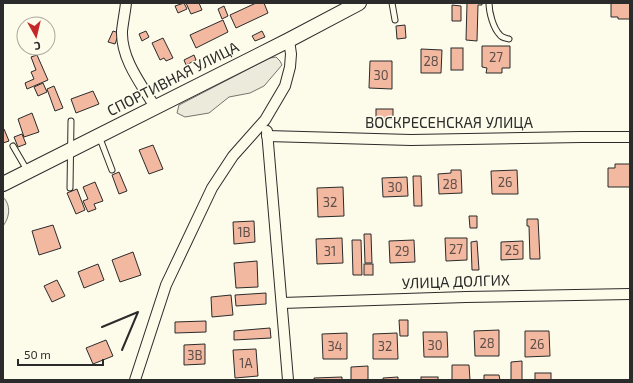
<svg xmlns="http://www.w3.org/2000/svg" width="633" height="383" viewBox="0 0 633 383" font-family="'Exo 2',sans-serif">
<rect width="100%" height="100%" fill="#fdfbea"/>
<g fill="#ecebdb" stroke="#74746e">
<path d="M 276,57 L 280,61 L 282,65 L 264,86 L 250,93 L 229,97 L 209,113 L 185,117 L 177,113 L 179,105 L 270,58 Z"/>
<path d="M 3,197 C 11,205 10,217 3,226 Z"/>
</g>
<g fill="#f2b8a0" stroke="#2b2b2b">
<path d="M 184,3 L 187,9 L 178,13 L 175,6 Z"/>
<path d="M 186,3 L 199,3 L 202,10 L 191,14 Z"/>
<path d="M 256,3 L 264,3 L 268,13 L 236,28 L 230,15 Z"/>
<path d="M 467,3 L 482,3 L 482,5 L 478,5 L 477,41 L 466,40 Z"/>
<path d="M 611,3 L 630,3 L 630,19 L 618,19 L 618,17 L 611,17 Z"/>
<path d="M 452,5 L 461,6 L 461,21 L 452,21 Z"/>
<path d="M 224,6 L 228,16 L 222,19 L 218,9 Z"/>
<path d="M 223,20 L 228,32 L 196,48 L 190,35 Z"/>
<path d="M 405,25 L 406,38 L 397,39 L 396,26 Z"/>
<path d="M 113,31 L 119,33 L 115,44 L 108,42 Z"/>
<path d="M 146,31 L 149,37 L 142,41 L 139,34 Z"/>
<path d="M 262,31 L 265,37 L 255,41 L 252,36 Z"/>
<path d="M 163,38 L 173,58 L 166,61 L 164,58 L 160,60 L 152,43 Z"/>
<path d="M 482,46 L 510,46 L 510,68 L 502,68 L 502,73 L 486,73 L 487,68 L 482,67 Z"/>
<rect x="451" y="48" width="12" height="22"/>
<path d="M 421,49 L 442,50 L 441,73 L 421,73 Z"/>
<path d="M 37,55 L 48,80 L 27,89 L 25,83 L 34,79 L 31,72 L 36,70 L 31,57 Z"/>
<path d="M 194,55 L 196,60 L 186,65 L 184,60 Z"/>
<path d="M 370,61 L 392,61 L 392,89 L 369,88 Z"/>
<path d="M 43,83 L 47,92 L 38,96 L 34,87 Z"/>
<path d="M 54,86 L 63,108 L 55,111 L 47,89 Z"/>
<path d="M 93,91 L 99,104 L 76,113 L 71,99 Z"/>
<rect x="376" y="109" width="17" height="10"/>
<path d="M 32,113 L 39,132 L 24,137 L 18,119 Z"/>
<path d="M 3,129 L 4,129 L 9,141 L 3,143 Z"/>
<path d="M 22,134 L 26,144 L 18,147 L 14,137 Z"/>
<path d="M 153,145 L 163,169 L 149,174 L 139,150 Z"/>
<path d="M 615,164 L 630,164 L 630,187 L 608,187 L 608,168 L 615,168 Z"/>
<path d="M 451,170 L 461,170 L 462,193 L 439,194 L 438,174 L 451,173 Z"/>
<path d="M 517,170 L 518,194 L 492,194 L 491,171 Z"/>
<path d="M 119,172 L 127,191 L 119,194 L 112,175 Z"/>
<path d="M 413,176 L 421,176 L 422,206 L 414,206 Z"/>
<path d="M 407,177 L 408,196 L 383,197 L 382,178 Z"/>
<path d="M 95,182 L 103,201 L 94,204 L 96,209 L 88,212 L 83,201 L 88,199 L 83,187 Z"/>
<path d="M 343,187 L 344,216 L 318,217 L 317,188 Z"/>
<path d="M 77,189 L 85,210 L 76,214 L 67,193 Z"/>
<path d="M 469,216 L 477,216 L 477,228 L 470,228 Z"/>
<path d="M 527,219 L 538,219 L 540,259 L 530,259 L 529,226 L 527,226 Z"/>
<path d="M 254,221 L 255,242 L 234,244 L 233,222 Z"/>
<path d="M 53,225 L 61,248 L 39,255 L 32,231 Z"/>
<path d="M 364,234 L 371,234 L 372,263 L 365,263 Z"/>
<path d="M 342,238 L 343,263 L 317,264 L 316,239 Z"/>
<path d="M 445,238 L 467,238 L 467,260 L 446,261 Z"/>
<path d="M 352,240 L 361,240 L 362,275 L 353,275 Z"/>
<path d="M 414,240 L 415,262 L 390,263 L 389,241 Z"/>
<path d="M 477,241 L 479,270 L 472,270 L 471,242 Z"/>
<path d="M 523,241 L 523,259 L 501,260 L 501,242 Z"/>
<path d="M 133,252 L 141,275 L 120,282 L 112,260 Z"/>
<path d="M 257,261 L 258,287 L 236,288 L 234,263 Z"/>
<path d="M 98,264 L 104,280 L 84,288 L 78,272 Z"/>
<rect x="364" y="264" width="9" height="11"/>
<path d="M 57,280 L 65,296 L 52,302 L 44,286 Z"/>
<path d="M 266,293 L 266,304 L 236,306 L 235,295 Z"/>
<path d="M 231,295 L 233,315 L 212,317 L 211,297 Z"/>
<path d="M 399,320 L 408,320 L 408,336 L 400,336 Z"/>
<path d="M 206,321 L 206,332 L 175,333 L 175,322 Z"/>
<path d="M 270,328 L 271,338 L 234,340 L 234,331 Z"/>
<path d="M 499,330 L 499,356 L 475,356 L 474,331 Z"/>
<path d="M 525,331 L 549,331 L 550,356 L 525,357 Z"/>
<path d="M 423,332 L 447,332 L 448,357 L 424,357 Z"/>
<path d="M 347,333 L 347,359 L 323,359 L 322,334 Z"/>
<path d="M 397,333 L 398,359 L 373,359 L 373,334 Z"/>
<path d="M 106,340 L 113,356 L 93,364 L 86,348 Z"/>
<path d="M 205,344 L 205,364 L 184,365 L 184,345 Z"/>
<path d="M 256,349 L 258,376 L 235,378 L 233,350 Z"/>
<path d="M 522,361 L 522,380 L 511,380 L 511,362 Z"/>
<path d="M 452,365 L 469,365 L 470,380 L 452,380 Z"/>
<path d="M 368,366 L 368,380 L 351,380 L 351,367 Z"/>
<rect x="535" y="373" width="16" height="7"/>
<path d="M 484,375 L 499,375 L 500,380 L 484,380 Z"/>
<path d="M 342,377 L 342,380 L 314,380 L 314,378 Z"/>
<path d="M 398,377 L 398,380 L 383,380 L 383,378 Z"/>
<rect x="421" y="377" width="17" height="3"/>
</g>
<g fill="none" stroke-linecap="round" stroke-linejoin="round">
<g stroke="#2b2b2b" stroke-width="7">
<g id="lane">
<path d="M 392,3 L 395,20"/>
<path d="M 489,3 C 489,12 493,28 500,35 C 502,38 506,38 509,39"/>
<path d="M 99,136 L 112,170"/>
<path d="M 13,146 L 27,170"/>
<path d="M 70,188 L 71,121"/>
</g>
</g>
<g stroke="#2b2b2b" stroke-width="12">
<g id="street">
<path d="M 126,3 C 125,12 123,22 122,31 C 121,59 141,84 155,107"/>
<path d="M 267,131 L 288,380"/>
<path d="M 267,136 L 411,140 L 581,137 L 630,137"/>
<path d="M 282,303 L 466,297 L 630,294"/>
<path d="M 135,380 L 166,285 L 212,188 L 233,156 L 265,120 L 285,86 L 290,67 L 291,54 L 289,40"/>
</g>
</g>
<g stroke="#2b2b2b" stroke-width="16">
<path id="secondary" d="M 3,184 L 289,40 L 359,3"/>
</g>
<use href="#lane" stroke="#fdfbea" stroke-width="5"/>
<use href="#street" stroke="#fdfbea" stroke-width="10"/>
<use href="#secondary" stroke="#fdfbea" stroke-width="14"/>
<path stroke="#2b2b2b" stroke-width="2" d="M 102,327 L 138,312 L 122,350"/>
</g>
<g text-anchor="middle" stroke-width="3" stroke-linejoin="round" paint-order="stroke">
<g font-size="13" fill="#5d4e48">
<text x="496" y="62">27</text>
<text x="431" y="66">28</text>
<text x="381" y="80">30</text>
<text x="505" y="187">26</text>
<text x="450" y="189">28</text>
<text x="395" y="192">30</text>
<text x="330" y="207">32</text>
<text x="244" y="237">1В</text>
<text x="456" y="254">27</text>
<text x="512" y="255">25</text>
<text x="330" y="256">31</text>
<text x="402" y="256">29</text>
<text x="487" y="348">28</text>
<text x="537" y="349">26</text>
<text x="435" y="350">30</text>
<text x="335" y="351">34</text>
<text x="385" y="351">32</text>
<text x="195" y="360">3В</text>
<text x="246" y="368">1А</text>
</g>
<g font-size="15" fill="#2b2b2b" stroke="#fdfbea">
<text transform="translate(173 79) rotate(-27)" y="5">СПОРТИВНАЯ УЛИЦА</text>
<text x="449" y="128">ВОСКРЕСЕНСКАЯ УЛИЦА</text>
<text transform="translate(456 282) rotate(-2)" y="5">УЛИЦА ДОЛГИХ</text>
</g>
</g>
<rect width="633" height="383" fill="none" stroke="#2b2b2b" stroke-width="8"/>
<g transform="translate(36 36) rotate(172)"><circle r="19" fill="#fdfbea" stroke="#a9a89e"/>
<path d="M0-3L7 15L0 10L-7 15Z" fill="#c62828"/>
<text y="-6" font-size="11" font-weight="bold" text-anchor="middle" fill="#2b2b2b">С</text>
</g>
<path d="M18 359v6h85v-6" fill="none" stroke="#2b2b2b" stroke-width="2"/>
<text x="24" y="359" font-size="12" fill="#2b2b2b" stroke="#fdfbea" stroke-width="3" paint-order="stroke">50 m</text>
</svg>
